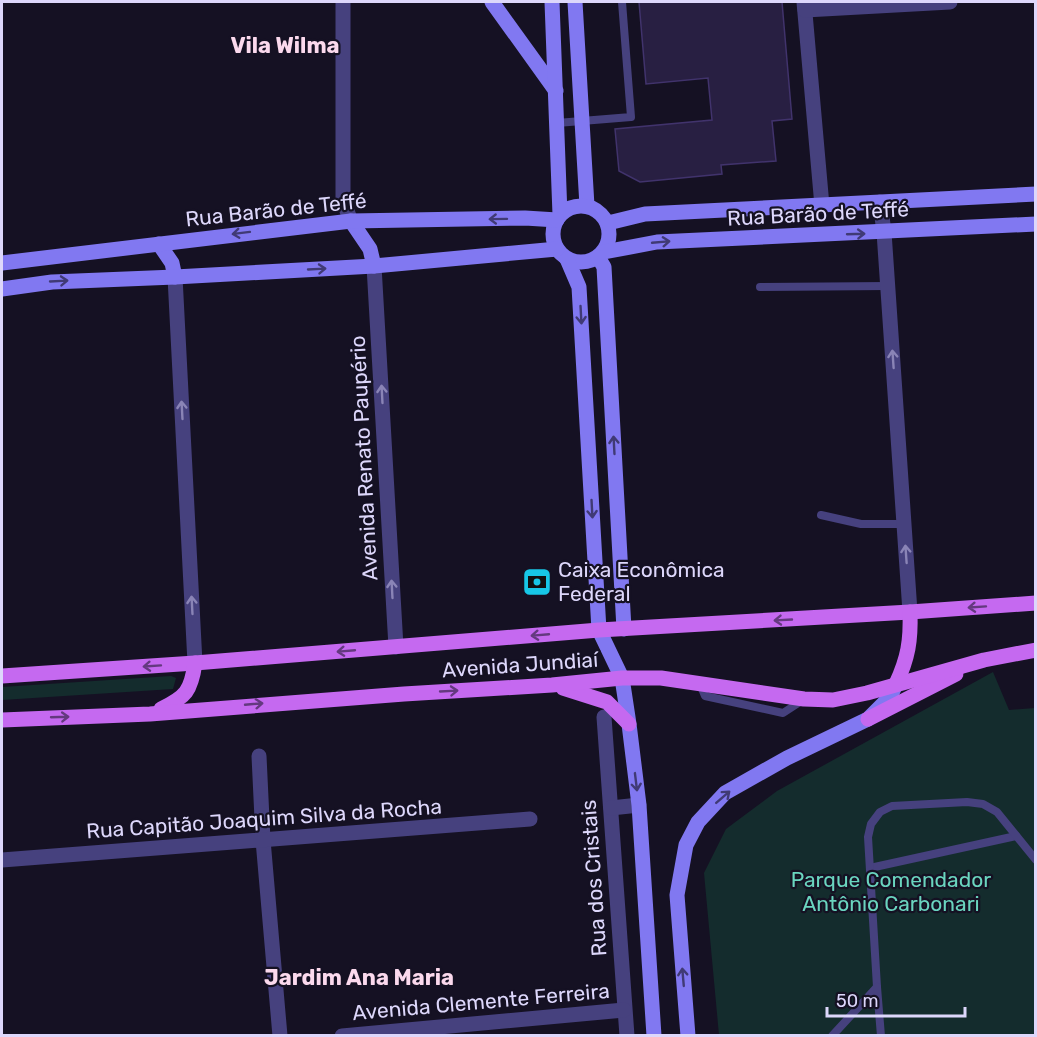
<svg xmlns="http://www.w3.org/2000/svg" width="1037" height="1037" viewBox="0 0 1037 1037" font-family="Rubik,sans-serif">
<rect width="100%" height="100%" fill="#151123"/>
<g fill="#142c2d">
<path d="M 993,672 L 1009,710 L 1035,708 L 1035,1035 L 719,1035 L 704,873 L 726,829 L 777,791 Z"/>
<path d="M 171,676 L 176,678 L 173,689 L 2,700 L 2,687 Z"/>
</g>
<path fill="#281f42" stroke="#41336c" stroke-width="1.5" d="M 639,2 L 782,2 L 792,119 L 772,121 L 776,161 L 721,165 L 722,174 L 640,182 L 619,171 L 615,129 L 712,120 L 708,78 L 646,84 Z"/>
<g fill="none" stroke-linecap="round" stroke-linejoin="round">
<g stroke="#46417e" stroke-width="8">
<path d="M 557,123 L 631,117 L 622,2"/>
<path d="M 760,287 L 888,286"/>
<path d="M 821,515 L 861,524 L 904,524"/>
<path d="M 700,684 L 705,696 L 783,713 L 803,700"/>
<path d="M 870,868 L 1016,836"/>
<path d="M 877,987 L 868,837 L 871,824 L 880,812 L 892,806 L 967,802 L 983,804 L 997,812 L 1036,860"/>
<path d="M 832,1036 L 877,987 L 881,1036"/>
</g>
<g stroke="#46417e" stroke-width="15">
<path d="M 343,2 L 343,201 L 351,221"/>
<path d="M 804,2 L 822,206"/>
<path d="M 805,10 L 950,2"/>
<path d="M 374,266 L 396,647"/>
<path d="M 175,277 L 195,663"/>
<path d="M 604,717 L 627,1036"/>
<path d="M 259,756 L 263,840 L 280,1036"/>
<path d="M 611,808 L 639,805"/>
<path d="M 2,860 L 530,819"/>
<path d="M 342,1036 L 624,1010"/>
</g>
<path stroke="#46417e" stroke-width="15" d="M 880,202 L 884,232 L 910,612"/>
<g stroke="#8178f1" stroke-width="15">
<path d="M 492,2 L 556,91"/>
<path d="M 552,2 L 560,215"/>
<path d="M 575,2 L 587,206"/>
<circle cx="581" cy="234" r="28"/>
<path d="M 351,221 L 370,249 L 374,266"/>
<path d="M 608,223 L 645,214 L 1036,194"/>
<path d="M 159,244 L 172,263 L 175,277"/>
<path d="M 604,252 L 657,242 L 1036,224"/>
<path d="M 598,257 L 604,267 L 624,629"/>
<path d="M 567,259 L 579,287 L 599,630 L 622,678 L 629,724 L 639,805 L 654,1036"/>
<path d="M 2,263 L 351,221 L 525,218 L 557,220"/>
<path d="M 2,289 L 52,282 L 175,277 L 374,266 L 557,249"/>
<path d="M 688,1036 L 677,895 L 686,845 L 698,822 L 725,793 L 787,758 L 868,719 L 890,697 L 896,684"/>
</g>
<g stroke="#c569f0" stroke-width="15">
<path d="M 2,676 L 195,663 L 599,630 L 910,612 L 1036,603"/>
<path d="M 896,684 C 908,658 911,641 910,612"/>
<path d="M 563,688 L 607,702 L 629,724"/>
<path d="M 161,709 C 186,697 191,691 195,663"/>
<path d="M 868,719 L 956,674"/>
<path d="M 2,720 L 150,714 L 404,694 L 552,685 L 622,678 L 661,678 L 804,699 L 833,700 L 867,693 L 984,660 L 1036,650"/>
</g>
</g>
<defs><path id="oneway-shaft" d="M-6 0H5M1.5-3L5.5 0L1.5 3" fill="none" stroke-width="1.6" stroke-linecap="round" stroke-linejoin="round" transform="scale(1.5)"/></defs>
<g stroke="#403a75">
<use href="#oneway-shaft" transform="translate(498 219) rotate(179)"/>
<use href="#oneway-shaft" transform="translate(241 233) rotate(173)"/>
<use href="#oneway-shaft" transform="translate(856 234) rotate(-2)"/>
<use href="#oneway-shaft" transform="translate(661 242) rotate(-5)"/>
<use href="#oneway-shaft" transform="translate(317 269) rotate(-3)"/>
<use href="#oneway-shaft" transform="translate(59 281) rotate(-3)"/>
<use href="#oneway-shaft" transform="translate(581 315) rotate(87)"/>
<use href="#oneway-shaft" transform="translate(614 445) rotate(-93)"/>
<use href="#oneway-shaft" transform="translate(592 509) rotate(87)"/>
<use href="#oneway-shaft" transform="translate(636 782) rotate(83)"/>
<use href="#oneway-shaft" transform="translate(723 797) rotate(-41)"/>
<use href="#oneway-shaft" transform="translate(683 977) rotate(-95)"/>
</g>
<g stroke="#8a84b6">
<use href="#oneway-shaft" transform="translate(893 359) rotate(-94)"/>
<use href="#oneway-shaft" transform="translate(382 394) rotate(-93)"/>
<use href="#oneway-shaft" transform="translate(182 410) rotate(-93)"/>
<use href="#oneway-shaft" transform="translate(906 554) rotate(-94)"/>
<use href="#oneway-shaft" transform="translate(392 589) rotate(-93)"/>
<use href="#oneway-shaft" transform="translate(192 605) rotate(-93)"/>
</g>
<g stroke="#64397f">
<use href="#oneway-shaft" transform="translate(977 607) rotate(176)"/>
<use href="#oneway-shaft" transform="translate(783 620) rotate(177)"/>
<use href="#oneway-shaft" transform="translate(540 635) rotate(175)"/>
<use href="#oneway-shaft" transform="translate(346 651) rotate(175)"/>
<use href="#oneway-shaft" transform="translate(152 666) rotate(176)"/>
<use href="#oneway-shaft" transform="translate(449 691) rotate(-3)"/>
<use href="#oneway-shaft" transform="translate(254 704) rotate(-5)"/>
<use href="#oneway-shaft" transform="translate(60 717) rotate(-2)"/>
</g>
<defs>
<g id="bank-square" transform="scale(1.5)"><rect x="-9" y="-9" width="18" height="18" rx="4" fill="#17c7e7" stroke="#151123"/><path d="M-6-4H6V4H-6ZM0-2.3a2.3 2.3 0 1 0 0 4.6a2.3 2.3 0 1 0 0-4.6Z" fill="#111"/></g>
</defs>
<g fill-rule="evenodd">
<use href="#bank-square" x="537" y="582"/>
</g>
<g text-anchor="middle" stroke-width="4.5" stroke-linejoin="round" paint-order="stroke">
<g font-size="21" fill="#ddd7fb" stroke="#151123">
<text transform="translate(276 210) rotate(-6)" y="7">Rua Barão de Teffé</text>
<text transform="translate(818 214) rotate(-3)" y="7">Rua Barão de Teffé</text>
<text transform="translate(364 458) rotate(-93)" y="7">Avenida Renato Paupério</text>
<text transform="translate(520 665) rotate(-4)" y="7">Avenida Jundiaí</text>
<text transform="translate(264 819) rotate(-4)" y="7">Rua Capitão Joaquim Silva da Rocha</text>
<text transform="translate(594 878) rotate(-94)" y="7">Rua dos Cristais</text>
<text transform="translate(481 1002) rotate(-5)" y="7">Avenida Clemente Ferreira</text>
</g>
<g font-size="21" fill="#ddd7fb" stroke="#151123" text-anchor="start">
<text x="558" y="577">Caixa Econômica<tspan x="558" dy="24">Federal</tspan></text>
</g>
<g font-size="21" fill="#6ad4bf" stroke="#151123">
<text x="891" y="887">Parque Comendador<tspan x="891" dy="24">Antônio Carbonari</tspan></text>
</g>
<g font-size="22" font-weight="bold" fill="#fbd9ed" stroke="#151123">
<text x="285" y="53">Vila Wilma</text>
<text x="359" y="985">Jardim Ana Maria</text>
</g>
</g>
<rect width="1037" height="1037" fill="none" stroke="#ddd7fb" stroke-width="6"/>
<path d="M827 1007v9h138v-9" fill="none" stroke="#ddd7fb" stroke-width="3"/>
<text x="836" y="1007" font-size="18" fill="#ddd7fb" stroke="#151123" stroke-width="4.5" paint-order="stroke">50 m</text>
</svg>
